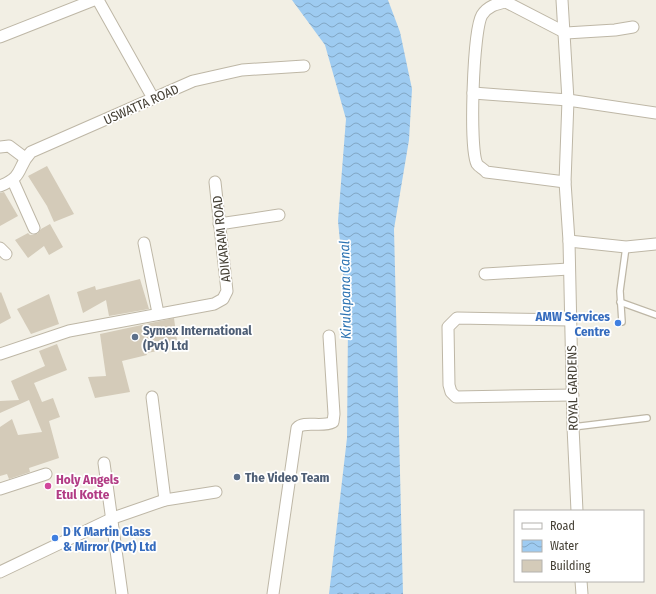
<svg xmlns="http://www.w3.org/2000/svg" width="656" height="594" viewBox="0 0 656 594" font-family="'Fira Sans Condensed',sans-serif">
<defs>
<pattern id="water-waves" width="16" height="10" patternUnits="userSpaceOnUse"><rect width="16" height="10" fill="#9ecbf1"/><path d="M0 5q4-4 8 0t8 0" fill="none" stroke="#82a6c4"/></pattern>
</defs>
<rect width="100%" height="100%" fill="#f2efe4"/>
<path fill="url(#water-waves)" d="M 292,0 L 388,0 L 400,32 L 412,89 L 409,140 L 394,229 L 403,594 L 329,594 L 347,438 L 348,323 L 338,221 L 346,119 L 325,45 Z"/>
<g fill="#d4cbb9">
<path d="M 47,166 L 74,214 L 54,222 L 47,206 L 28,176 Z"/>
<path d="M 4,192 L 18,216 L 0,226 L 0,193 Z"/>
<path d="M 50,224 L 63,247 L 49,255 L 44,246 L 28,258 L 15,240 L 28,233 L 30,235 L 37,234 L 41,229 Z"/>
<path d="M 140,279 L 149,309 L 109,316 L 106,300 L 83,313 L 77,292 L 95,286 L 96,290 Z"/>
<path d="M 1,292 L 11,318 L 0,324 L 0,293 Z"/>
<path d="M 49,294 L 59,324 L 31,334 L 17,309 Z"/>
<path d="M 174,318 L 178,348 L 146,353 L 147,355 L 122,361 L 130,392 L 95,398 L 88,377 L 106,376 L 100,334 Z"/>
<path d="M 57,344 L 67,370 L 34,383 L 42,402 L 53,398 L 60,417 L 49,421 L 59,458 L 29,468 L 30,472 L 9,479 L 7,474 L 0,476 L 0,427 L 12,419 L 18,435 L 42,432 L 29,400 L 0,413 L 0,401 L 19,400 L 11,381 L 45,366 L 39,351 Z"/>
</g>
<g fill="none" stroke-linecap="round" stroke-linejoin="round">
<g stroke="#beb7a6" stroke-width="8">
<g id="lane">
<path d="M 620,302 L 656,315"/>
<path d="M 622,322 L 620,291 L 626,247"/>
<path d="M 573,427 L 647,418"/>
</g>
</g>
<g stroke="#beb7a6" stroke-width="13">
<g id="street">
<path d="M 98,0 L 153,98"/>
<path d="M 562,0 L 568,100 L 565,182 L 569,241 L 573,427 L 577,511"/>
<path d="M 0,37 L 94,0"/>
<path d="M 473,93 L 568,100 L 656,113"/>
<path d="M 0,147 L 9,146 L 25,158"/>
<path d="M 13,181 L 34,228"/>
<path d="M 565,182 L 486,172 C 484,169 479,167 477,164 C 469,148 473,30 482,15 C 488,6 496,4 506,2 L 566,33 L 615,30 L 633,27"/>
<path d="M 0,186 C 25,176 16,168 31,152 L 193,81 L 242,70 L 304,66"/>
<path d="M 219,224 L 279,215"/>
<path d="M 569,241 L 626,247 L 656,244"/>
<path d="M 144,243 L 158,313"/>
<path d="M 0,248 L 6,254"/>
<path d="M 485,274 L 569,269"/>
<path d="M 571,320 L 457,318 L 448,327 L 449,385 L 451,392 L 456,397 L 573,395"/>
<path d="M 0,354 L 69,331 L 214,304 L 223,299 L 227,291 L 215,182"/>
<path d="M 152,397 L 165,500"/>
<path d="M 104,463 L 122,594"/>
<path d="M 0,489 L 46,474"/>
<path d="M 0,572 L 113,518 L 165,500 L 216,492"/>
<path d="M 581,581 L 582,594"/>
<path d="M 273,594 L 297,428 C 304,420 322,428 333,422 L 334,414 L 329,336"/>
</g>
</g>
<use href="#lane" stroke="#fff" stroke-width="5.5"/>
<use href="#street" stroke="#fff" stroke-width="11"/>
</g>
<g fill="#3f7fe0" stroke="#fff" stroke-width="1.5">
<circle cx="618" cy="323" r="4"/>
<circle cx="55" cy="538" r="4"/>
</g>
<g fill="#5c6f8a" stroke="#fff" stroke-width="1.5">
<circle cx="135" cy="337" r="4"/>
<circle cx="237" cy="477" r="4"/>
</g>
<circle fill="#d1479c" stroke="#fff" stroke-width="1.5" cx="48" cy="486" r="4"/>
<g text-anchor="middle" stroke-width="3.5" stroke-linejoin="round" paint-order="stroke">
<g font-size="13" fill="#443f34" stroke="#fff">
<text transform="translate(141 104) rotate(-24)" y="5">USWATTA ROAD</text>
<text transform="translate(221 239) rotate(-96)" y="5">ADIKARAM ROAD</text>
<text transform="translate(572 388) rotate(-91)" y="5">ROYAL GARDENS</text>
</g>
<g font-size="13" font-weight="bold" fill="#366cbe" stroke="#fff" text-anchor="end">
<text x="610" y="321">AMW Services<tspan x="610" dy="15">Centre</tspan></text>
<text x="63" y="536" text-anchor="start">D K Martin Glass<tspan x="63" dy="15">&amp; Mirror (Pvt) Ltd</tspan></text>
</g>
<g font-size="13" font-weight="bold" fill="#4e5e75" stroke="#fff" text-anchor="start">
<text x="143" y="335">Symex International<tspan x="143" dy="15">(Pvt) Ltd</tspan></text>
<text x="245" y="482">The Video Team</text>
</g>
<g font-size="13" font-weight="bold" fill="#b23c85" stroke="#fff" text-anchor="start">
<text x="56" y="484">Holy Angels<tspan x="56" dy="15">Etul Kotte</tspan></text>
</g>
<g font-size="14" font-style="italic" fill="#2c73b2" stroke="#fff">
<text transform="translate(345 290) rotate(-91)" y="5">Kirulapana Canal</text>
</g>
</g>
<rect x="514" y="510" width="130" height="72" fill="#ffffff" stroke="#b4b2ae"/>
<rect x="522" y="523" width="20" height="6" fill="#ffffff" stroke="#b4b2ae"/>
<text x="550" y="530" font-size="12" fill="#443f34">Road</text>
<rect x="522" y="540" width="20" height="12" fill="url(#water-waves)" stroke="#b4b2ae"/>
<text x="550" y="550" font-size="12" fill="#443f34">Water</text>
<rect x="522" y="560" width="20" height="12" fill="#d4cbb9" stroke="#b4b2ae"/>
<text x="550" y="570" font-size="12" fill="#443f34">Building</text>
</svg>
